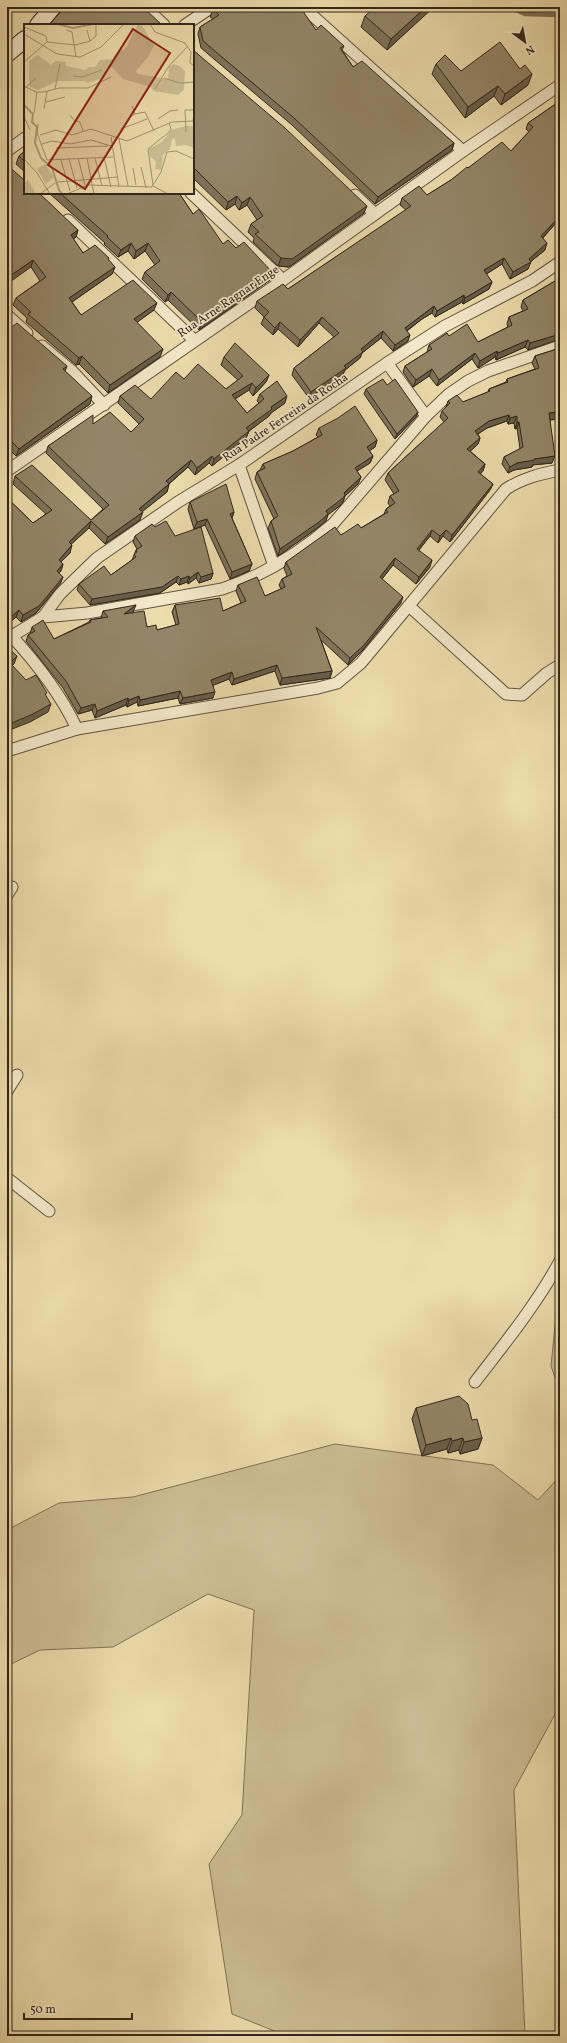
<svg xmlns="http://www.w3.org/2000/svg" width="567" height="2043" viewBox="0 0 567 2043" font-family="Vollkorn,serif">
<rect width="100%" height="100%" fill="#eddcac"/>
<filter id="stains"><feTurbulence type="fractalNoise" baseFrequency=".005" numOctaves="4"/><feColorMatrix values="0 0 0 0 .2 0 0 0 0 .09 0 0 0 0 .02 0 0 0 .5 -.17"/></filter>
<radialGradient id="worn" r=".72"><stop offset=".6" stop-color="#630" stop-opacity="0"/><stop offset="1" stop-color="#630" stop-opacity=".3"/></radialGradient>
<g fill="#cdbd94" stroke="#807258">
<path d="M 560,1311 L 560,1392 L 551,1366 L 556,1316 Z"/>
<path d="M 335,1444 L 493,1465 L 538,1500 L 560,1476 L 560,1705 L 514,1790 L 525,2036 L 287,2036 L 232,2014 L 209,1864 L 242,1815 L 254,1610 L 208,1594 L 113,1647 L 40,1650 L 7,1666 L 7,1530 L 59,1503 L 133,1497 Z"/>
</g>
<g fill="none" stroke-linecap="round" stroke-linejoin="round">
<path stroke="#7c6e55" stroke-width="4.5" d="M 510,7 L 525,14 L 560,15"/>
<g stroke="#615441" stroke-width="13">
<g id="street">
<path d="M 145,7 L 164,25"/>
<path d="M 303,7 L 463,151"/>
<path d="M 185,25 L 212,7"/>
<path d="M 7,151 L 25,138"/>
<path d="M 191,193 L 283,280"/>
<path d="M 355,195 L 375,214"/>
<path d="M 68,220 L 194,340"/>
<path d="M 7,315 L 27,333"/>
<path d="M 42,346 L 72,371 L 104,405"/>
<path d="M 387,363 L 426,416"/>
<path d="M 239,465 L 274,566"/>
<path d="M 7,471 L 283,280 L 463,151 L 560,85"/>
<path d="M 409,606 L 506,694 L 522,695 L 547,673 L 560,665"/>
<path d="M 43,617 L 60,594 L 97,558 L 178,502 L 239,465 L 387,363 L 445,326 L 532,281 L 560,262"/>
<path d="M 7,631 C 35,661 60,692 77,729"/>
<path d="M 12,636 L 43,617 L 87,613 L 222,589 C 262,576 301,552 333,524 L 426,416 L 449,394 L 468,381 L 488,371 L 560,346"/>
<path d="M 7,751 L 77,729 L 318,688 L 337,683 L 361,663 L 506,489 C 523,478 540,474 560,470"/>
<path d="M 7,895 L 12,887"/>
<path d="M 7,1091 L 17,1075"/>
<path d="M 7,1178 L 49,1211"/>
<path d="M 475,1382 C 505,1343 536,1305 560,1261"/>
</g>
</g>
<g stroke="#32261d" stroke-width="18">
<g id="secondary">
<path d="M 38,25 L 53,7"/>
<path d="M 7,54 L 25,39"/>
</g>
</g>
<use href="#street" stroke="#f3e8c9" stroke-width="11"/>
<use href="#secondary" stroke="#f3e8c9" stroke-width="16"/>
</g>
<g fill="#7e7259" stroke="#32261d">
<path d="M 7,7 L 13,7 L 7,16 Z"/>
<path d="M 433,7 L 387,50 L 361,27 L 365,16 Z"/>
<path d="M 213,9 L 316,30 L 344,46 L 342,50 L 353,67 L 454,143 L 452,150 L 375,204 L 292,125 L 201,48 L 198,34 L 200,27 L 213,19 L 210,17 Z"/>
<path d="M 193,50 L 364,213 L 289,267 L 278,266 L 253,242 L 254,238 L 248,232 L 251,224 L 257,220 L 247,205 L 239,210 L 235,204 L 226,210 L 193,178 Z"/>
<path d="M 436,64 L 461,71 L 528,85 L 501,105 L 494,96 L 465,118 L 432,74 Z"/>
<path d="M 560,101 L 555,224 L 543,238 L 545,250 L 530,262 L 528,269 L 510,279 L 502,264 L 486,274 L 492,282 L 489,289 L 463,304 L 462,302 L 435,317 L 432,313 L 422,319 L 407,331 L 408,341 L 393,351 L 381,338 L 362,353 L 360,358 L 345,370 L 343,374 L 309,398 L 292,375 L 294,368 L 334,337 L 319,323 L 298,347 L 278,329 L 273,335 L 261,324 L 264,317 L 255,308 L 257,301 L 288,289 L 406,210 L 400,205 L 402,198 L 427,195 L 451,180 L 468,168 L 511,151 L 529,132 L 526,129 L 528,123 Z"/>
<path d="M 25,151 L 25,172 L 16,164 L 19,156 Z"/>
<path d="M 25,193 L 78,230 L 76,237 L 73,239 L 83,253 L 109,258 L 108,260 L 115,267 L 112,274 L 72,302 L 81,315 L 154,310 L 137,322 L 160,357 L 108,393 L 79,364 L 76,365 L 26,322 L 27,318 L 13,305 L 16,298 L 40,281 L 31,267 Z"/>
<path d="M 49,193 L 179,193 L 193,214 L 223,244 L 236,248 L 273,273 L 270,280 L 199,330 L 168,300 L 165,302 L 142,279 L 145,272 L 155,265 L 145,251 L 134,259 L 128,251 L 118,257 L 104,244 L 105,243 Z"/>
<path d="M 560,278 L 528,350 L 525,347 L 496,360 L 495,357 L 478,368 L 472,359 L 437,386 L 429,376 L 413,387 L 403,372 L 405,366 L 427,352 L 429,345 L 449,336 L 478,342 L 508,327 L 507,324 L 509,317 L 523,311 L 521,307 L 523,300 Z"/>
<path d="M 7,326 L 9,329 L 65,372 L 90,404 L 16,456 L 7,447 Z"/>
<path d="M 560,348 L 560,419 L 550,420 L 552,463 L 532,465 L 532,467 L 514,470 L 508,473 L 502,464 L 504,457 L 520,449 L 517,428 L 515,429 L 514,423 L 508,424 L 507,421 L 487,428 L 478,434 L 480,438 L 478,444 L 470,451 L 485,464 L 483,471 L 480,474 L 493,484 L 490,490 L 450,542 L 443,536 L 438,543 L 430,536 L 419,550 L 430,567 L 416,584 L 393,565 L 382,579 L 401,603 L 362,651 L 348,665 L 321,640 L 332,671 L 330,678 L 280,685 L 275,671 L 232,685 L 229,679 L 213,685 L 213,698 L 180,704 L 178,698 L 138,706 L 137,702 L 127,707 L 126,705 L 95,718 L 92,710 L 78,714 L 63,688 L 26,641 L 28,635 L 30,634 L 32,627 L 54,639 L 89,622 L 90,620 L 101,618 L 103,611 L 133,612 L 147,627 L 157,630 L 176,625 L 172,612 L 175,605 L 223,611 L 241,603 L 236,591 L 238,585 L 265,596 L 281,589 L 279,585 L 282,579 L 287,576 L 284,568 L 286,562 L 341,535 L 361,528 L 384,514 L 386,509 L 390,506 L 388,503 L 390,496 L 394,494 L 385,480 L 388,473 L 444,422 L 440,417 L 442,411 L 446,407 L 448,401 L 463,402 L 488,392 L 489,389 L 506,382 L 507,379 L 535,369 L 532,363 L 535,356 Z"/>
<path d="M 224,357 L 269,375 L 266,382 L 253,396 L 249,390 L 235,399 L 247,413 L 259,403 L 257,401 L 260,394 L 285,403 L 271,413 L 269,416 L 249,431 L 246,438 L 212,466 L 209,463 L 195,475 L 188,467 L 169,484 L 167,492 L 142,511 L 140,520 L 105,544 L 89,528 L 71,544 L 70,553 L 61,562 L 63,564 L 61,571 L 59,573 L 63,577 L 60,584 L 36,613 L 21,622 L 16,617 L 9,623 L 7,621 L 7,498 L 33,523 L 46,514 L 13,484 L 15,476 L 91,520 L 103,509 L 46,453 L 48,446 L 93,424 L 131,432 L 139,424 L 118,403 L 120,396 L 151,399 L 184,379 L 226,389 L 238,380 L 221,365 Z"/>
<path d="M 366,389 L 418,412 L 416,417 L 395,439 L 364,394 Z"/>
<path d="M 319,428 L 377,440 L 375,447 L 369,451 L 373,456 L 370,463 L 357,471 L 361,477 L 358,484 L 345,496 L 343,502 L 341,505 L 328,514 L 326,521 L 316,529 L 278,556 L 268,528 L 271,521 L 274,519 L 255,479 L 257,472 L 260,470 L 263,464 L 293,451 L 318,437 L 316,435 Z"/>
<path d="M 190,502 L 234,512 L 232,518 L 252,564 L 249,571 L 230,579 L 205,525 L 194,529 L 188,509 Z"/>
<path d="M 155,527 L 175,536 L 213,573 L 211,579 L 199,583 L 196,578 L 188,584 L 187,582 L 179,585 L 176,582 L 160,593 L 90,605 L 77,590 L 79,584 L 111,575 L 132,560 L 136,550 L 137,549 L 133,542 L 135,536 Z"/>
<path d="M 560,1108 L 560,1123 L 555,1118 L 558,1110 Z"/>
<path d="M 416,1408 L 472,1420 L 482,1438 L 478,1449 L 460,1454 L 459,1450 L 448,1453 L 447,1449 L 422,1456 L 412,1419 Z"/>
</g>
<g fill="#675d48" stroke="#32261d">
<path d="M 11,7 L 13,7 L 7,16 L 9,10 Z"/>
<path d="M 426,7 L 434,7 L 387,50 L 391,39 Z"/>
<path d="M 532,74 L 528,85 L 501,105 L 505,94 Z"/>
<path d="M 498,86 L 494,96 L 465,118 L 468,107 Z"/>
<path d="M 454,143 L 452,150 L 375,204 L 378,197 Z"/>
<path d="M 237,196 L 235,204 L 226,210 L 228,202 Z"/>
<path d="M 250,197 L 247,205 L 239,210 L 242,203 Z"/>
<path d="M 367,206 L 364,213 L 289,267 L 278,266 L 281,258 Z"/>
<path d="M 560,216 L 560,220 L 555,224 L 539,242 L 541,236 Z"/>
<path d="M 78,230 L 76,237 L 68,242 L 71,235 Z"/>
<path d="M 131,243 L 128,251 L 118,257 L 121,250 Z"/>
<path d="M 148,243 L 145,251 L 134,259 L 136,251 Z"/>
<path d="M 547,243 L 545,250 L 529,263 L 531,262 L 528,269 L 510,279 L 513,272 Z"/>
<path d="M 504,258 L 502,264 L 482,277 L 484,270 Z"/>
<path d="M 33,260 L 31,267 L 7,284 L 7,278 Z"/>
<path d="M 115,267 L 112,274 L 66,306 L 69,298 Z"/>
<path d="M 273,273 L 270,280 L 199,330 L 202,322 Z"/>
<path d="M 492,282 L 489,289 L 463,304 L 465,298 Z"/>
<path d="M 171,292 L 168,300 L 165,302 L 168,295 Z"/>
<path d="M 464,295 L 462,302 L 435,317 L 437,311 Z"/>
<path d="M 157,303 L 154,310 L 132,326 L 134,319 Z"/>
<path d="M 434,306 L 432,313 L 422,319 L 402,334 L 405,328 L 425,313 Z"/>
<path d="M 322,317 L 319,323 L 298,347 L 300,340 Z"/>
<path d="M 280,322 L 278,329 L 273,335 L 275,328 Z"/>
<path d="M 383,331 L 381,338 L 362,353 L 360,358 L 345,370 L 343,374 L 309,398 L 311,392 L 344,366 L 361,349 Z"/>
<path d="M 560,334 L 560,339 L 528,350 L 530,343 Z"/>
<path d="M 410,335 L 408,341 L 393,351 L 395,345 Z"/>
<path d="M 528,340 L 525,347 L 496,360 L 498,353 Z"/>
<path d="M 163,349 L 160,357 L 108,393 L 110,385 Z"/>
<path d="M 497,351 L 495,357 L 478,368 L 480,361 Z"/>
<path d="M 475,353 L 472,359 L 437,386 L 439,380 Z"/>
<path d="M 82,356 L 79,364 L 76,365 L 79,358 Z"/>
<path d="M 67,366 L 64,374 L 63,369 Z"/>
<path d="M 432,369 L 429,376 L 413,387 L 416,380 Z"/>
<path d="M 269,375 L 266,382 L 253,396 L 256,388 Z"/>
<path d="M 252,383 L 249,390 L 230,402 L 232,395 Z"/>
<path d="M 92,396 L 90,404 L 16,456 L 19,449 Z"/>
<path d="M 287,396 L 285,403 L 271,413 L 269,416 L 249,431 L 246,438 L 212,466 L 214,459 L 246,428 L 271,407 Z"/>
<path d="M 418,412 L 416,417 L 395,439 L 397,434 Z"/>
<path d="M 560,412 L 560,419 L 546,420 L 549,413 Z"/>
<path d="M 509,415 L 507,421 L 487,428 L 473,437 L 475,431 L 489,421 Z"/>
<path d="M 517,416 L 514,423 L 508,424 L 510,418 Z"/>
<path d="M 517,422 L 519,422 L 517,428 L 515,429 Z"/>
<path d="M 480,438 L 478,444 L 465,456 L 467,449 Z"/>
<path d="M 377,440 L 375,447 L 364,454 L 367,447 Z"/>
<path d="M 212,456 L 209,463 L 195,475 L 197,468 Z"/>
<path d="M 373,456 L 370,463 L 352,474 L 355,468 Z"/>
<path d="M 555,456 L 552,463 L 532,465 L 532,467 L 514,470 L 508,473 L 510,467 L 517,463 L 534,459 Z"/>
<path d="M 191,460 L 188,467 L 164,488 L 166,481 Z"/>
<path d="M 485,464 L 483,471 L 476,479 L 478,472 Z"/>
<path d="M 361,477 L 358,484 L 345,496 L 343,502 L 341,505 L 324,518 L 326,511 Z"/>
<path d="M 169,484 L 167,492 L 137,516 L 139,509 Z"/>
<path d="M 493,484 L 490,490 L 450,542 L 452,535 Z"/>
<path d="M 143,512 L 140,520 L 105,544 L 108,537 Z"/>
<path d="M 234,512 L 232,518 L 227,520 L 230,514 Z"/>
<path d="M 328,514 L 326,521 L 316,529 L 278,556 L 280,549 Z"/>
<path d="M 207,519 L 205,525 L 194,529 L 197,522 Z"/>
<path d="M 91,521 L 89,528 L 66,549 L 69,542 Z"/>
<path d="M 432,530 L 430,536 L 415,555 L 417,549 Z"/>
<path d="M 446,530 L 443,536 L 438,543 L 440,536 Z"/>
<path d="M 72,545 L 70,553 L 56,567 L 59,560 Z"/>
<path d="M 395,558 L 393,565 L 378,584 L 380,577 Z"/>
<path d="M 432,560 L 430,567 L 416,584 L 419,577 Z"/>
<path d="M 63,564 L 61,571 L 54,578 L 57,571 Z"/>
<path d="M 252,564 L 249,571 L 230,579 L 232,572 Z"/>
<path d="M 198,572 L 196,578 L 188,584 L 190,578 Z"/>
<path d="M 213,573 L 211,579 L 199,583 L 201,577 Z"/>
<path d="M 178,576 L 176,582 L 160,593 L 90,605 L 92,599 Z"/>
<path d="M 189,576 L 187,582 L 179,585 L 181,579 Z"/>
<path d="M 63,577 L 60,584 L 36,613 L 21,622 L 23,615 Z"/>
<path d="M 403,597 L 401,603 L 362,651 L 348,665 L 350,658 Z"/>
<path d="M 136,605 L 133,612 L 122,620 L 124,614 Z"/>
<path d="M 19,610 L 16,617 L 9,623 L 12,616 Z"/>
<path d="M 17,656 L 14,664 L 7,670 L 10,663 Z"/>
<path d="M 277,665 L 275,671 L 232,685 L 234,679 Z"/>
<path d="M 332,671 L 330,678 L 280,685 L 282,678 Z"/>
<path d="M 232,672 L 229,679 L 209,687 L 211,680 Z"/>
<path d="M 180,691 L 178,698 L 138,706 L 140,700 Z"/>
<path d="M 215,692 L 213,698 L 180,704 L 183,698 Z"/>
<path d="M 139,696 L 137,702 L 127,707 L 129,700 Z"/>
<path d="M 128,698 L 126,705 L 95,718 L 97,711 Z"/>
<path d="M 51,704 L 48,712 L 30,722 L 7,731 L 7,725 Z"/>
<path d="M 95,704 L 92,710 L 78,714 L 81,708 Z"/>
<path d="M 451,1438 L 447,1449 L 422,1456 L 426,1445 Z"/>
<path d="M 463,1438 L 459,1450 L 448,1453 L 452,1441 Z"/>
<path d="M 482,1438 L 478,1449 L 460,1454 L 464,1442 Z"/>
</g>
<g fill="#938567" stroke="#32261d">
<path d="M 7,7 L 11,7 L 9,10 L 7,9 Z"/>
<path d="M 65,7 L 143,7 L 162,25 L 49,25 Z"/>
<path d="M 216,7 L 300,7 L 316,30 L 321,25 L 344,46 L 340,48 L 353,67 L 362,61 L 454,143 L 378,197 L 294,118 L 203,41 L 200,27 L 219,15 L 213,9 Z"/>
<path d="M 375,7 L 426,7 L 391,39 L 365,16 Z"/>
<path d="M 500,42 L 520,69 L 525,65 L 532,74 L 505,94 L 498,86 L 468,107 L 436,64 L 445,55 L 461,71 Z"/>
<path d="M 193,50 L 285,128 L 367,206 L 292,259 L 281,258 L 255,234 L 259,232 L 251,224 L 263,216 L 250,197 L 242,203 L 237,196 L 228,202 L 193,167 Z"/>
<path d="M 560,101 L 560,216 L 541,236 L 547,243 L 529,259 L 531,262 L 513,272 L 504,258 L 484,270 L 492,282 L 465,298 L 464,295 L 437,311 L 434,306 L 425,313 L 405,328 L 410,335 L 395,345 L 383,331 L 361,349 L 363,352 L 344,366 L 346,368 L 311,392 L 294,368 L 339,333 L 322,317 L 300,340 L 280,322 L 275,328 L 264,317 L 269,312 L 257,301 L 283,284 L 288,289 L 411,206 L 402,198 L 419,186 L 427,195 L 451,180 L 467,167 L 468,168 L 502,142 L 511,151 L 533,127 L 528,123 Z"/>
<path d="M 25,151 L 25,162 L 19,156 Z"/>
<path d="M 7,165 L 23,179 L 25,179 L 25,193 L 39,193 L 78,230 L 71,235 L 83,253 L 95,245 L 109,258 L 108,259 L 115,267 L 69,298 L 81,315 L 133,280 L 157,303 L 134,319 L 163,349 L 110,385 L 82,356 L 79,358 L 28,314 L 31,312 L 16,298 L 46,277 L 33,260 L 7,278 Z"/>
<path d="M 60,193 L 179,193 L 193,214 L 199,209 L 223,244 L 228,240 L 236,248 L 244,242 L 273,273 L 202,322 L 171,292 L 168,295 L 145,272 L 160,261 L 148,243 L 136,251 L 131,243 L 121,250 L 107,237 L 108,236 Z"/>
<path d="M 560,278 L 560,334 L 530,343 L 528,340 L 498,353 L 497,351 L 480,361 L 475,353 L 439,380 L 432,369 L 416,380 L 405,366 L 432,349 L 429,345 L 447,333 L 449,336 L 467,324 L 478,342 L 512,325 L 509,317 L 528,309 L 523,300 Z"/>
<path d="M 17,323 L 67,366 L 63,369 L 92,396 L 19,449 L 7,437 L 7,326 L 9,329 Z"/>
<path d="M 235,343 L 269,375 L 256,388 L 252,383 L 232,395 L 247,413 L 264,399 L 260,394 L 277,381 L 287,396 L 271,407 L 272,409 L 246,428 L 249,431 L 214,459 L 212,456 L 197,468 L 191,460 L 166,481 L 169,484 L 139,509 L 143,512 L 108,537 L 91,521 L 69,542 L 72,545 L 59,560 L 63,564 L 57,571 L 63,577 L 39,606 L 23,615 L 19,610 L 12,616 L 7,611 L 7,498 L 33,523 L 52,510 L 15,476 L 32,465 L 91,520 L 109,505 L 48,446 L 93,415 L 93,424 L 110,412 L 131,432 L 144,419 L 120,396 L 135,385 L 151,399 L 176,372 L 184,379 L 198,364 L 226,389 L 243,376 L 224,357 Z"/>
<path d="M 560,348 L 560,412 L 549,413 L 555,456 L 534,459 L 534,460 L 517,463 L 510,467 L 504,457 L 523,447 L 519,422 L 517,422 L 517,416 L 510,418 L 509,415 L 489,421 L 475,431 L 480,438 L 467,449 L 485,464 L 478,472 L 493,484 L 452,535 L 446,530 L 440,536 L 432,530 L 417,549 L 432,560 L 419,577 L 395,558 L 380,577 L 403,597 L 364,645 L 350,658 L 316,627 L 332,671 L 282,678 L 277,665 L 234,679 L 232,672 L 211,680 L 215,692 L 183,698 L 180,691 L 140,700 L 139,696 L 129,700 L 128,698 L 97,711 L 95,704 L 81,708 L 66,681 L 28,635 L 35,631 L 32,627 L 43,620 L 54,639 L 91,622 L 90,620 L 108,617 L 103,611 L 136,605 L 124,614 L 144,611 L 147,627 L 156,625 L 157,630 L 179,624 L 175,605 L 220,598 L 223,611 L 246,601 L 238,585 L 257,577 L 265,596 L 285,587 L 282,579 L 292,574 L 286,562 L 335,527 L 341,535 L 358,524 L 361,528 L 388,512 L 386,509 L 395,503 L 390,496 L 399,491 L 388,473 L 448,418 L 442,411 L 450,403 L 448,401 L 457,395 L 463,402 L 490,391 L 489,389 L 508,382 L 507,379 L 539,368 L 535,356 Z"/>
<path d="M 383,379 L 387,385 L 395,379 L 418,412 L 397,434 L 366,389 Z"/>
<path d="M 355,406 L 377,440 L 367,447 L 373,456 L 355,468 L 361,477 L 344,493 L 345,495 L 343,498 L 326,511 L 328,514 L 319,522 L 280,549 L 271,521 L 278,516 L 257,472 L 265,468 L 263,464 L 293,451 L 322,435 L 319,428 L 338,418 Z"/>
<path d="M 226,484 L 234,512 L 230,514 L 252,564 L 232,572 L 207,519 L 197,522 L 190,502 Z"/>
<path d="M 166,521 L 175,536 L 201,527 L 213,573 L 201,577 L 198,572 L 190,578 L 189,576 L 181,579 L 178,576 L 162,587 L 92,599 L 79,584 L 104,566 L 111,575 L 136,557 L 134,554 L 137,552 L 136,550 L 142,546 L 135,536 L 152,524 L 155,527 Z"/>
<path d="M 7,647 L 17,656 L 10,663 L 26,680 L 36,675 L 47,693 L 45,694 L 51,704 L 33,714 L 7,725 Z"/>
<path d="M 459,1396 L 468,1404 L 472,1420 L 477,1419 L 482,1438 L 464,1442 L 463,1438 L 452,1441 L 451,1438 L 426,1445 L 416,1408 Z"/>
</g>
<g text-anchor="middle" stroke-width="3.5" stroke-linejoin="round" paint-order="stroke">
<g font-size="12" fill="#32261d" stroke="#f3e8c9">
<text transform="translate(228 301) rotate(-34)" y="4">Rua Arne Ragnar Enge</text>
<text transform="translate(285 417) rotate(-34)" y="4">Rua Padre Ferreira da Rocha</text>
</g>
</g>
<g transform="translate(24 24)">
<rect width="170" height="170" fill="#eddcac"/>
<path d="M 114,0 L 117,0 L 130,21 L 125,32 L 112,47 L 114,50 L 144,55 L 145,43 L 149,40 L 156,42 L 161,47 L 160,66 L 154,71 L 130,67 L 127,63 L 99,55 L 88,43 L 83,44 L 79,54 L 64,59 L 60,57 L 34,57 L 14,66 L 5,62 L 5,37 L 14,31 L 27,41 L 32,37 L 42,38 L 42,42 L 61,46 L 65,43 L 71,43 L 76,36 L 89,35 L 91,30 L 102,24 ZM 161,102 L 170,102 L 170,124 L 162,121 L 152,122 L 151,114 L 148,115 L 146,125 L 139,131 L 137,146 L 131,145 L 132,139 L 130,135 L 126,133 L 125,125 L 138,118 L 147,106 ZM 21,140 L 30,153 L 22,160 L 13,145 ZM 4,156 L 12,170 L 0,170 L 0,159 Z" fill="#cdbd94"/>
<path fill="none" stroke="#ad9e7b" stroke-width="2" d="M 33,0 L 49,4 L 69,0M 0,81 L 9,90 L 8,98 L 13,103 L 11,119 L 17,134 L 28,144 L 35,166 L 38,170"/>
<path fill="none" stroke="#a29373" stroke-width="1" d="M 126,0 L 131,8 L 161,19 L 167,28 L 166,39 L 170,42M 0,3 L 22,12 L 23,18M 42,6 L 48,8 L 52,33M 0,10 L 33,30 L 56,33 L 77,23 L 100,0M 66,17 L 72,12 L 72,1M 0,38 L 23,18 L 51,21 L 63,18 L 66,17 L 63,6M 49,52 L 58,53 L 78,46M 140,54 L 156,59 L 170,58M 0,62 L 12,68 L 20,68 L 35,64 L 64,64 L 87,53M 0,65 L 12,54M 31,65 L 36,40M 131,65 L 145,42 L 163,23M 22,78 L 41,73M 20,85 L 23,68M 10,89 L 13,68M 111,90 L 121,88 L 130,107M 46,91 L 51,97 L 56,98 L 59,107M 0,93 L 6,106M 105,93 L 111,90 L 108,82M 134,95 L 146,87 L 154,86M 14,100 L 13,109 L 23,136 L 89,133M 97,105 L 123,95M 162,108 L 161,86 L 170,86M 16,111 L 32,106 L 48,111 L 67,105 L 103,117 L 148,98 L 169,97 L 170,90M 87,113 L 95,163M 95,115 L 104,162M 18,120 L 28,117 L 46,120 L 67,116 L 87,122M 32,124 L 84,122M 80,133 L 87,163M 54,134 L 61,161M 63,134 L 70,170M 71,134 L 78,162M 0,135 L 13,149 L 26,170M 45,135 L 53,164M 37,136 L 46,167M 117,143 L 122,164M 109,144 L 112,161M 34,158 L 94,153M 129,161 L 124,125 L 144,109 L 147,105 L 145,99M 129,162 L 144,170M 16,170 L 31,159M 43,170 L 64,161 L 128,163 L 137,148 L 143,128 L 152,127 L 170,135"/>
<path fill="#8f2418" fill-opacity="0.15" stroke="#8f2418" stroke-width="2" d="M 109,5 L 146,29 L 61,165 L 24,141 Z"/>
<rect width="170" height="170" fill="none" stroke="#32261d" stroke-width="2"/>
</g>
<rect width="567" height="2043" fill="none" stroke="#eddcac" stroke-width="24"/>
<rect x="8" y="8" width="551" height="2027" fill="none" stroke="#32261d" stroke-width="2"/>
<rect x="12" y="12" width="543" height="2019" fill="none" stroke="#32261d"/>
<g transform="translate(525 42) rotate(148)" stroke="#f3e8c9" stroke-width="3" paint-order="stroke">
<path d="M0-3L7 15L0 10L-7 15Z" fill="#32261d"/>
<text y="-6" font-size="11" font-weight="bold" text-anchor="middle" fill="#32261d">N</text>
</g>
<path d="M24 2013v6h108v-6" fill="none" stroke="#32261d" stroke-width="2"/>
<text x="30" y="2013" font-size="12" fill="#32261d" stroke="#f3e8c9" stroke-width="3" paint-order="stroke">50 m</text>
<rect width="100%" height="100%" filter="url(#stains)"/>
<rect width="100%" height="100%" fill="url(#worn)"/>
</svg>
